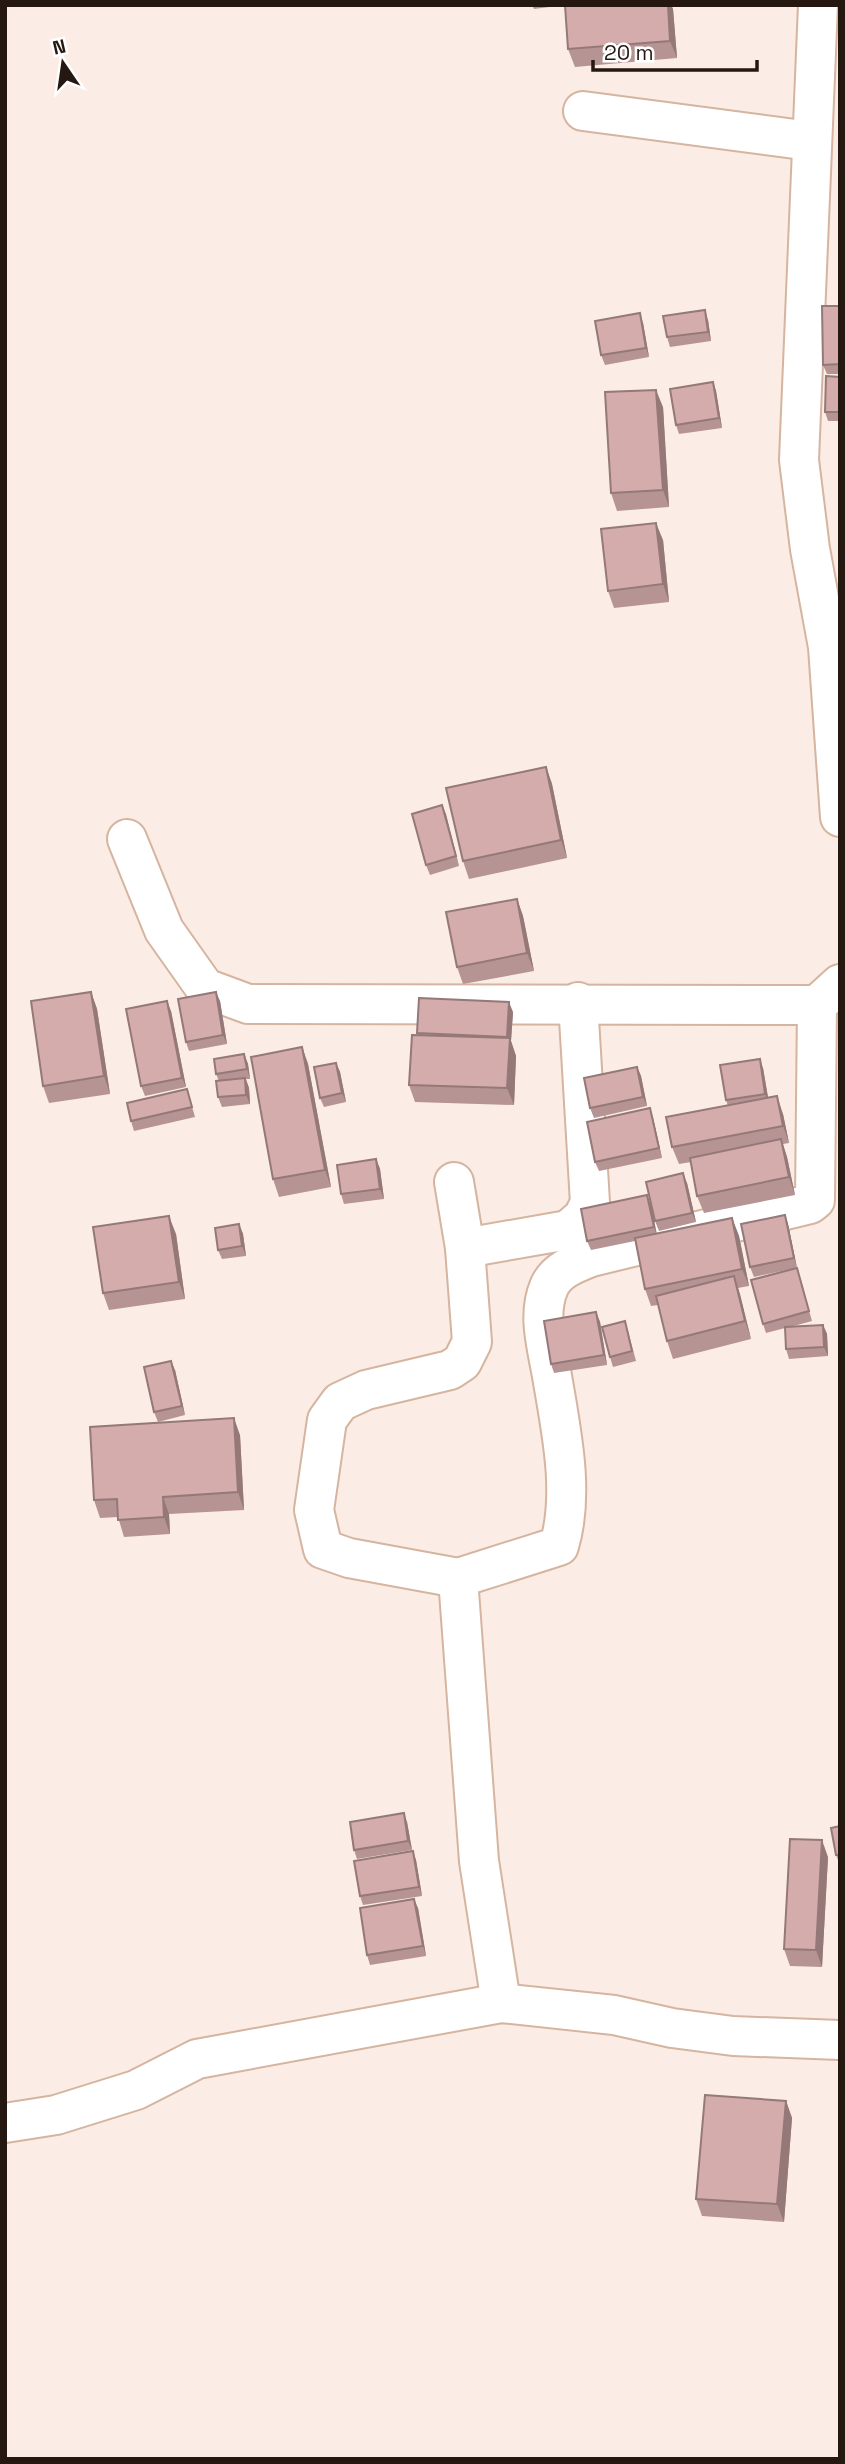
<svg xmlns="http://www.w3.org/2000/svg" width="845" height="2464" viewBox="0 0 845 2464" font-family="'Space Grotesk',sans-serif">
<rect width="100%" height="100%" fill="#fbede5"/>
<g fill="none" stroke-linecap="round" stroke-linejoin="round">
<g stroke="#d5b4a0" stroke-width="42">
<g id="minor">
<path d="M 818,5 L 799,460 L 810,549 L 828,647 L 840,817"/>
<path d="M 583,111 L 810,141"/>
<path d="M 127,839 L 164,930 L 205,988 L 248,1004 L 817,1005"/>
<path d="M 454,1182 L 465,1248 L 472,1342 L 462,1362 L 450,1370 L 366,1390 L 340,1402 L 327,1420 L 314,1510 L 323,1549 L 349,1558 L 458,1578"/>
<path d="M 465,1248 L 568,1230 L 583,1217 L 590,1203 L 578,1002"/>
<path d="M 501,2003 L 479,1861 L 458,1578 L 559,1546 C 575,1493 561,1430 552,1376 C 547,1347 537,1315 549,1287 C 556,1270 576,1263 591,1257 L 810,1204 L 815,1200 L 817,1005 L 840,984"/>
<path d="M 5,2123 L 56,2115 L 136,2090 L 197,2059 L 501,2003 L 614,2015 L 672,2028 L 733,2036 L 840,2040"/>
</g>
</g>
<use href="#minor" stroke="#fff" stroke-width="38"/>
</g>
<g fill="#b79494">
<path d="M 532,5 L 671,5 L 673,9 L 677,58 L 575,67 L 568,49 L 565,5 L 534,9 Z"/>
<path d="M 840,306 L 840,374 L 827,374 L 823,365 Z"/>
<path d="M 708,320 L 711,341 L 670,347 L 667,337 Z"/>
<path d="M 643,323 L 649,357 L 605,365 L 601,355 Z"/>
<path d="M 840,377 L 840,421 L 828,421 L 825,412 Z"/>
<path d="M 713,382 L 716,391 L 722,428 L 679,434 L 676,425 Z"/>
<path d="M 663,407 L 669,507 L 617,511 L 611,493 Z"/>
<path d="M 663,540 L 669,602 L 614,608 L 608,591 Z"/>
<path d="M 546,767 L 552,784 L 567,858 L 469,879 L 463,861 Z"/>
<path d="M 442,805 L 459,866 L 430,875 L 426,865 Z"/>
<path d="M 517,899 L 523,916 L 534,971 L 463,984 L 457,967 Z"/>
<path d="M 91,992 L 97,1009 L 110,1094 L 49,1103 L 43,1086 Z"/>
<path d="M 220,1001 L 227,1044 L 189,1051 L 186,1042 Z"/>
<path d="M 171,1011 L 186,1087 L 145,1096 L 141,1086 Z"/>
<path d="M 513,1012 L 511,1041 L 516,1056 L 514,1105 L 415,1102 L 409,1085 L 418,1035 L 417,1033 Z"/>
<path d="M 302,1047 L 308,1064 L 331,1187 L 279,1197 L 273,1179 Z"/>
<path d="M 244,1054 L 248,1064 L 250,1079 L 246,1079 L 249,1088 L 250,1104 L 222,1107 L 218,1097 L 219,1081 L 216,1074 Z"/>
<path d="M 336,1063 L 340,1072 L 346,1102 L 324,1107 L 320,1098 Z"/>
<path d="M 637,1067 L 641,1076 L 647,1106 L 594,1118 L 590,1108 Z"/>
<path d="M 763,1068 L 768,1098 L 783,1114 L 789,1143 L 783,1144 L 787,1157 L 795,1195 L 704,1213 L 697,1196 L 691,1162 L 679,1164 L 672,1147 L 728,1106 L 726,1100 Z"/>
<path d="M 187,1089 L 195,1117 L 134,1131 L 131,1121 Z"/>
<path d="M 653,1118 L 662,1158 L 599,1171 L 595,1162 Z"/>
<path d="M 376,1159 L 380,1169 L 384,1199 L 344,1204 L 341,1194 Z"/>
<path d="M 687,1183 L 696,1222 L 659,1231 L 655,1221 Z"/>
<path d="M 651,1205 L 657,1234 L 732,1218 L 739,1236 L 749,1286 L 738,1288 L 751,1339 L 673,1359 L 667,1341 L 658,1305 L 651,1306 L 645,1289 L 635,1241 L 591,1250 L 587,1241 Z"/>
<path d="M 785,1215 L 788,1224 L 797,1268 L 812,1321 L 790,1327 L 823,1325 L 827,1334 L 828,1356 L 789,1359 L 786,1349 L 785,1328 L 766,1333 L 763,1324 L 796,1268 L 754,1277 L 750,1267 Z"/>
<path d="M 239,1224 L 243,1234 L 246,1256 L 222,1259 L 218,1250 Z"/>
<path d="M 176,1234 L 185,1299 L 109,1310 L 103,1293 Z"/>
<path d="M 596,1312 L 600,1322 L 607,1365 L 554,1373 L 551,1364 Z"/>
<path d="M 628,1331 L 636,1361 L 613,1367 L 610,1357 Z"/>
<path d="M 175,1370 L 185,1415 L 158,1422 L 154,1412 Z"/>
<path d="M 240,1435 L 244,1510 L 169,1514 L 170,1534 L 124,1537 L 118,1517 L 100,1518 L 94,1500 Z"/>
<path d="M 407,1822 L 412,1850 L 357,1859 L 354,1850 Z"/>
<path d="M 840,1826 L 840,1865 L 836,1855 Z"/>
<path d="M 828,1857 L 822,1967 L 790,1966 L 784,1949 Z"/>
<path d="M 416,1860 L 422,1896 L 363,1905 L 360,1896 Z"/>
<path d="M 418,1908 L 426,1956 L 370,1965 L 367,1955 Z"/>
<path d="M 786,2101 L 792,2118 L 784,2222 L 702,2216 L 696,2199 Z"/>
</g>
<g fill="#957878">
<path d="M 668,5 L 671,5 L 673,9 L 677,58 L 670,41 Z"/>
<path d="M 705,310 L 708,320 L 711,341 L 708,332 Z"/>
<path d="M 640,313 L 643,323 L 649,357 L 646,348 Z"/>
<path d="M 713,382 L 716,391 L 722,428 L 719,418 Z"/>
<path d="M 656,390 L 663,407 L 669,507 L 663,490 Z"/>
<path d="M 656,523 L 663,540 L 669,602 L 663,584 Z"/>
<path d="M 546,767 L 552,784 L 567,858 L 561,840 Z"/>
<path d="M 442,805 L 446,814 L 459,866 L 456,856 Z"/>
<path d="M 517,899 L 523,916 L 534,971 L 527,953 Z"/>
<path d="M 91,992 L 97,1009 L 110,1094 L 104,1076 Z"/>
<path d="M 216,992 L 220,1001 L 227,1044 L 223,1035 Z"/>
<path d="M 167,1001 L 171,1011 L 186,1087 L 182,1078 Z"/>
<path d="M 509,1002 L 513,1012 L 511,1041 L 516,1056 L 514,1105 L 507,1088 L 507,1037 Z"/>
<path d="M 302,1047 L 308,1064 L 331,1187 L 325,1170 Z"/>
<path d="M 244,1054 L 248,1064 L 250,1079 L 247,1069 Z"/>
<path d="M 760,1059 L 763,1068 L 769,1103 L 765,1094 Z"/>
<path d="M 336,1063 L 340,1072 L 346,1102 L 342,1093 Z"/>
<path d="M 637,1067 L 641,1076 L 647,1106 L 643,1097 Z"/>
<path d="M 245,1078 L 249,1088 L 250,1104 L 246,1095 Z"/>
<path d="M 777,1096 L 783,1114 L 789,1143 L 783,1126 Z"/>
<path d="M 650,1108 L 653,1118 L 662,1158 L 659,1148 Z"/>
<path d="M 781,1139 L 787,1157 L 795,1195 L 789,1177 Z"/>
<path d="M 376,1159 L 380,1169 L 384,1199 L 380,1189 Z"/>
<path d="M 683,1173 L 687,1183 L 696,1222 L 692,1213 Z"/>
<path d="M 647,1195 L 651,1205 L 657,1237 L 654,1227 Z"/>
<path d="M 785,1215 L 788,1224 L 797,1268 L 794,1258 Z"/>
<path d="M 169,1216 L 176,1234 L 185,1299 L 179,1282 Z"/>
<path d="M 732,1218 L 739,1236 L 749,1286 L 742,1269 Z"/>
<path d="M 239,1224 L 243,1234 L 246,1256 L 242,1246 Z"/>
<path d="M 734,1276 L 740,1294 L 751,1339 L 745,1321 Z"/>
<path d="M 596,1312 L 600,1322 L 607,1365 L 604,1355 Z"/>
<path d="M 823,1325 L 827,1334 L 828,1356 L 824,1347 Z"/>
<path d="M 171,1361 L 175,1370 L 185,1415 L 182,1406 Z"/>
<path d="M 234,1418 L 240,1435 L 244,1510 L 238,1492 Z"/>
<path d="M 163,1497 L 169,1514 L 170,1534 L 164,1517 Z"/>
<path d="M 404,1813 L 407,1822 L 412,1850 L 408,1841 Z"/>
<path d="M 822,1840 L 828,1857 L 822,1967 L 816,1950 Z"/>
<path d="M 413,1851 L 416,1860 L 422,1896 L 419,1887 Z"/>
<path d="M 414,1899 L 418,1908 L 426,1956 L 423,1946 Z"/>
<path d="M 786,2101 L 792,2118 L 784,2222 L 777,2204 Z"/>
</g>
<g fill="#d5acac" stroke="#957878" stroke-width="2">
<path d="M 565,5 L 668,5 L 670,41 L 568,49 Z"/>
<path d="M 822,306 L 840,306 L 840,364 L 823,365 Z"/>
<path d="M 705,310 L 708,332 L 667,337 L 663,316 Z"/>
<path d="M 640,313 L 646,348 L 601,355 L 595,321 Z"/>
<path d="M 826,376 L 840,377 L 840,412 L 825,412 Z"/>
<path d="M 713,382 L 719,418 L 676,425 L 670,389 Z"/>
<path d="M 656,390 L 663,490 L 611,493 L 605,392 Z"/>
<path d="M 656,523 L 663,584 L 608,591 L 601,529 Z"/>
<path d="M 546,767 L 561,840 L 463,861 L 446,788 Z"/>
<path d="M 442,805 L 456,856 L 426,865 L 412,814 Z"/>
<path d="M 517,899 L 527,953 L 457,967 L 446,912 Z"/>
<path d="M 91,992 L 104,1076 L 43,1086 L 31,1001 Z"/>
<path d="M 216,992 L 223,1035 L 186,1042 L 178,999 Z"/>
<path d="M 419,998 L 509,1002 L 507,1037 L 417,1033 Z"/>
<path d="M 167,1001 L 182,1078 L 141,1086 L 126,1009 Z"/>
<path d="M 412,1035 L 510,1038 L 507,1088 L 409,1085 Z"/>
<path d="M 302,1047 L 325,1170 L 273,1179 L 251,1057 Z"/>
<path d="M 244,1054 L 247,1069 L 216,1074 L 214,1059 Z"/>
<path d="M 760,1059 L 765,1094 L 726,1100 L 720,1065 Z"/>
<path d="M 336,1063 L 342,1093 L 320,1098 L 314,1067 Z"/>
<path d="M 637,1067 L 643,1097 L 590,1108 L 584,1078 Z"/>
<path d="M 245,1078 L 246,1095 L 218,1097 L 216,1081 Z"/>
<path d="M 187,1089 L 192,1107 L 131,1121 L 127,1103 Z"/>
<path d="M 777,1096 L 783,1126 L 672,1147 L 666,1117 Z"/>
<path d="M 650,1108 L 659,1148 L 595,1162 L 587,1122 Z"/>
<path d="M 781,1139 L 789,1177 L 697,1196 L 690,1158 Z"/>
<path d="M 376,1159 L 380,1189 L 341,1194 L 337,1165 Z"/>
<path d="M 683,1173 L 692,1213 L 655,1221 L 646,1182 Z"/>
<path d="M 647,1195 L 654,1227 L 587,1241 L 581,1209 Z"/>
<path d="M 785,1215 L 794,1258 L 750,1267 L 741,1224 Z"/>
<path d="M 169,1216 L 179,1282 L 103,1293 L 93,1227 Z"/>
<path d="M 732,1218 L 742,1269 L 645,1289 L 635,1238 Z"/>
<path d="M 239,1224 L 242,1246 L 218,1250 L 215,1228 Z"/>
<path d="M 797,1268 L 809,1311 L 763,1324 L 751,1280 Z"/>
<path d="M 734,1276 L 745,1321 L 667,1341 L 656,1296 Z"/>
<path d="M 596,1312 L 604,1355 L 551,1364 L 544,1321 Z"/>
<path d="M 625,1321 L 632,1351 L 610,1357 L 602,1327 Z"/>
<path d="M 823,1325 L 824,1347 L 786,1349 L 785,1327 Z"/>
<path d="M 171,1361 L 182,1406 L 154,1412 L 144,1367 Z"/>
<path d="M 234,1418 L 238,1492 L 163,1497 L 164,1517 L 118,1520 L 117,1499 L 94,1500 L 90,1427 Z"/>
<path d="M 404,1813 L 408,1841 L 354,1850 L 350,1822 Z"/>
<path d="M 840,1826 L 840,1855 L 836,1855 L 831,1828 Z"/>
<path d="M 790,1839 L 822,1840 L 816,1950 L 784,1949 Z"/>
<path d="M 413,1851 L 419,1887 L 360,1896 L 354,1861 Z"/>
<path d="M 414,1899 L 423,1946 L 367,1955 L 360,1908 Z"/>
<path d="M 705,2095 L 786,2101 L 777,2204 L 696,2199 Z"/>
</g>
<rect width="845" height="2464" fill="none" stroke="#241810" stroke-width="14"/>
<g transform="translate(63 63) rotate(347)" stroke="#ffffff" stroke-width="5" paint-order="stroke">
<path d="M0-5L12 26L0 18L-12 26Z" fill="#241810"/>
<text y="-10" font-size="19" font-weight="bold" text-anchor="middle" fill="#241810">N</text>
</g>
<path d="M593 60v10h164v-10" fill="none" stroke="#241810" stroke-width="3.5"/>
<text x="604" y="60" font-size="21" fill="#241810" stroke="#ffffff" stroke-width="5" paint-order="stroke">20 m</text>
</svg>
